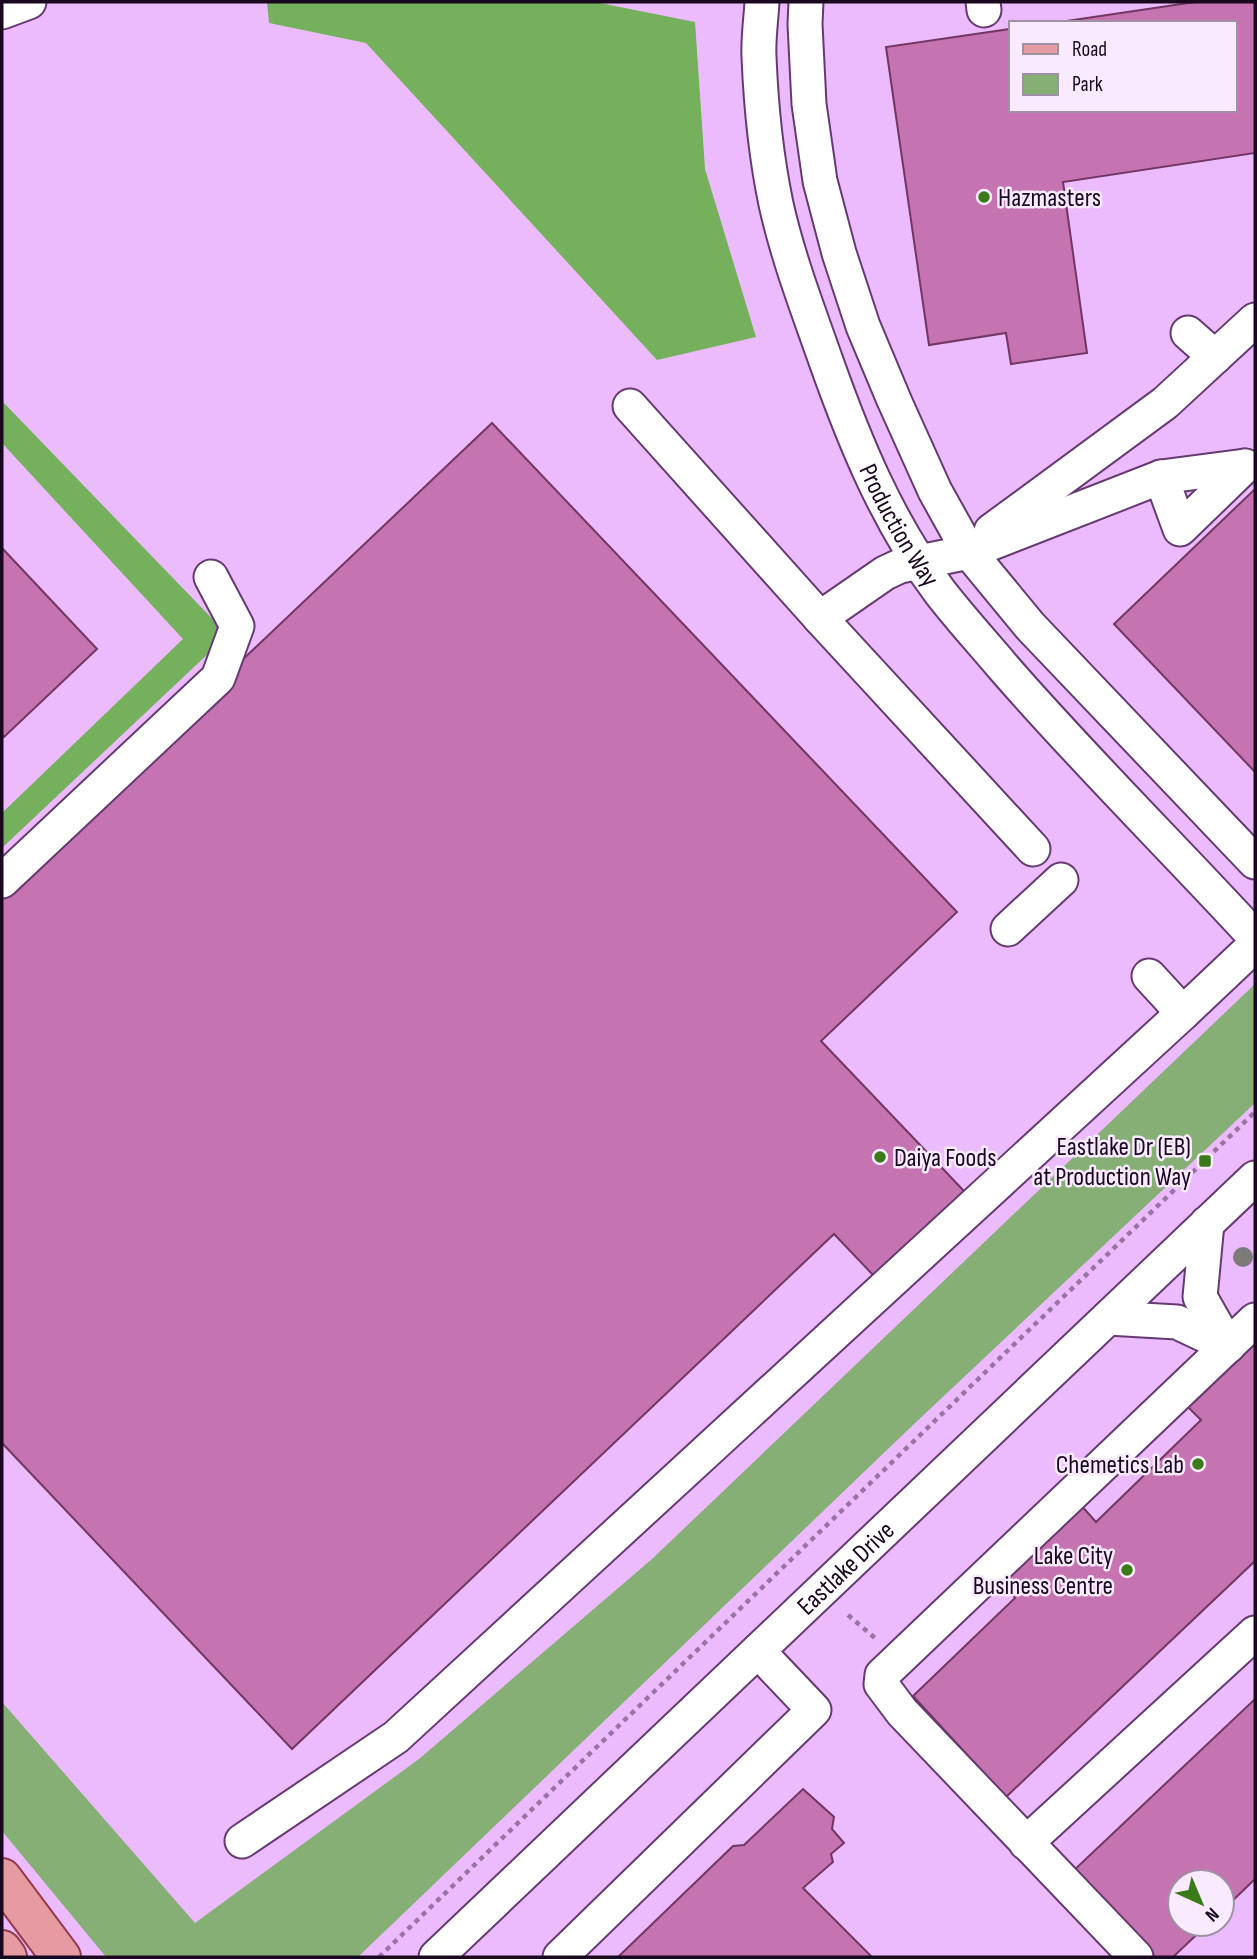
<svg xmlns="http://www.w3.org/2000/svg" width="1257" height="1959" viewBox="0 0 1257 1959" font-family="'Sofia Sans Condensed',sans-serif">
<rect width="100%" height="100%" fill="#ecbbfd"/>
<path fill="#86af76" d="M 1255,984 L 1255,1103 L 913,1425 L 358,1957 L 106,1957 L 2,1831 L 2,1702 L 195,1923 L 419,1759 L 652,1559 Z"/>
<g fill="#75b05d">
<path d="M 267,2 L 595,2 L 695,22 L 705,169 L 756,337 L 657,360 L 366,43 L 269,23 Z"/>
<path d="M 2,401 L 228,635 L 3,847 L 2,846 L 2,813 L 183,639 L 2,443 Z"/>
</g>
<g fill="#c673b1" stroke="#723663" stroke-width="2">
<path d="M 1195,2 L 1255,2 L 1255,153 L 1063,182 L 1087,353 L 1011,364 L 1006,333 L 929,345 L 886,47 L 1010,29 L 1010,110 L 1234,110 L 1234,23 L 1053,23 Z"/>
<path d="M 492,423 L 957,912 L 821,1041 L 964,1191 L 874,1276 L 834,1234 L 292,1749 L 2,1443 L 2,888 Z"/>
<path d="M 1255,489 L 1255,772 L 1114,624 Z"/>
<path d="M 2,548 L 97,649 L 4,737 L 2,734 Z"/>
<path d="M 1255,1332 L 1255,1561 L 1006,1797 L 913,1696 L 1015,1598 L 1000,1579 L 1079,1503 L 1096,1522 L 1201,1420 L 1182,1401 Z"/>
<path d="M 1255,1699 L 1255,1879 L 1222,1911 L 1222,1882 L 1180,1882 L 1180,1924 L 1208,1924 L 1173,1957 L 1149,1957 L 1070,1874 Z"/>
<path d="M 803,1789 L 834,1817 L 832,1829 L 844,1843 L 831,1854 L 833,1862 L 803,1888 L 872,1957 L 618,1957 L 733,1846 L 744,1845 Z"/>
</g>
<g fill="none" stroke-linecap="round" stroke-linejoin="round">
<g stroke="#653a73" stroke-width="37">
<g id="minor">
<path id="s1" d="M 762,2 C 761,20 758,39 759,57 C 761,106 766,156 776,204 C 788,258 808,310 826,361 C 855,443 888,523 940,592 C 960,618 983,643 1004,668 C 1084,760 1172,847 1255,937"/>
<path d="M 806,2 L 805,24 L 809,104 L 820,181 L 839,253 L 863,326 L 894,400 L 935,491 L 969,552 L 1030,626 L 1255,862"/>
<path d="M 983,2 L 984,10"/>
<path d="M 2,12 L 29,2"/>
<path d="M 1188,333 L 1215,357"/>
<path d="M 630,406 L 820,618"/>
<path d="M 1161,477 L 1180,529 L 1245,466"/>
<path d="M 991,531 L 1165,403 L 1255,320"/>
<path d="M 1033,849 L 820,618 L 885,573 L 900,566 L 969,552 L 1161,477 L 1245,466"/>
<path d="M 2,881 L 218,678 L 237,626 L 211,577"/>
<path d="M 1008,929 L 1061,880"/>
<path d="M 1149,976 L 1183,1013 L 1255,945"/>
<path d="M 1207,1223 L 1200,1297 L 1228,1346"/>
<path d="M 1108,1318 L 1177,1322 L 1228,1346"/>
<path d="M 242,1841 L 396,1737 L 1183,1013"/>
<path d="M 1026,1843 L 1255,1633"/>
<path id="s2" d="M 436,1957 L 1255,1178"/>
<path d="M 560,1957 L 814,1710 L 758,1651"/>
<path d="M 1136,1957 L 902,1712 L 881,1684 L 882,1675 L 1255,1320"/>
</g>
</g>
<g stroke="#943b4b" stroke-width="42">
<g id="major">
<path d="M 2,1878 L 61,1957"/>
<path d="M 2,1950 L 7,1957"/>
</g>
</g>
<g stroke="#9873a4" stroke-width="4.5" stroke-dasharray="5 5" stroke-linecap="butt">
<path d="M 848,1615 L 875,1638"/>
<path d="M 379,1957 L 1255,1112"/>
</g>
<use href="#minor" stroke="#fff" stroke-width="33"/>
<use href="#major" stroke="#e69aa1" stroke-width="38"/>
</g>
<circle fill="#7c7b79" cx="1243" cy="1257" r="10"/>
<g fill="#3a7a18" stroke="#f9eaff" stroke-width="2.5">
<circle cx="984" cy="197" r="7"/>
<circle cx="880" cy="1157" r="7"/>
<rect x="1198" y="1154" width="14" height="14" rx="3.5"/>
<circle cx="1198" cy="1464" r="7"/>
<circle cx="1127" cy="1570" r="7"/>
</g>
<g text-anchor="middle" stroke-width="5" stroke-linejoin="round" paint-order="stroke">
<g font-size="26" fill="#1a0820" stroke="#f9eaff" text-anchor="end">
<text x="998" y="206" text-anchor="start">Hazmasters</text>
<text x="1191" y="1155">Eastlake Dr (EB)<tspan x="1191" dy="30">at Production Way</tspan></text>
<text x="894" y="1166" text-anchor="start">Daiya Foods</text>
<text x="1184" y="1473">Chemetics Lab</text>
<text x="1113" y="1564">Lake City<tspan x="1113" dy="30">Business Centre</tspan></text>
</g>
<g font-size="26" fill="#1a0820" stroke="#f9eaff">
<text dy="9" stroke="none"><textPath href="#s1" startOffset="548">Production Way</textPath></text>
<text dy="9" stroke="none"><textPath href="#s2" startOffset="565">Eastlake Drive</textPath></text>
</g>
</g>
<rect width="1257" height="1959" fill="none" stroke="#1a0820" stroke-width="7"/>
<rect x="1009" y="21" width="228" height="91" fill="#f9eaff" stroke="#a090a6" stroke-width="2"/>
<rect x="1023" y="44" width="35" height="10" fill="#e69aa1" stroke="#a090a6" stroke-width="2"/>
<text x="1072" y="56" font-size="21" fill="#1a0820">Road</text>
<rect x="1023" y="74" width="35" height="21" fill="#86af76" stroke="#a090a6" stroke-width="2"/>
<text x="1072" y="91" font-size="21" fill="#1a0820">Park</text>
<g transform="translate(1201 1903) rotate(136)"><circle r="33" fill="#f9eaff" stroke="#a090a6" stroke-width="2"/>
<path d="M0-5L12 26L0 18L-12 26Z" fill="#3a7a18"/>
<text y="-10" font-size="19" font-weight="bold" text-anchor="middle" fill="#1a0820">N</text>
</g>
</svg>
